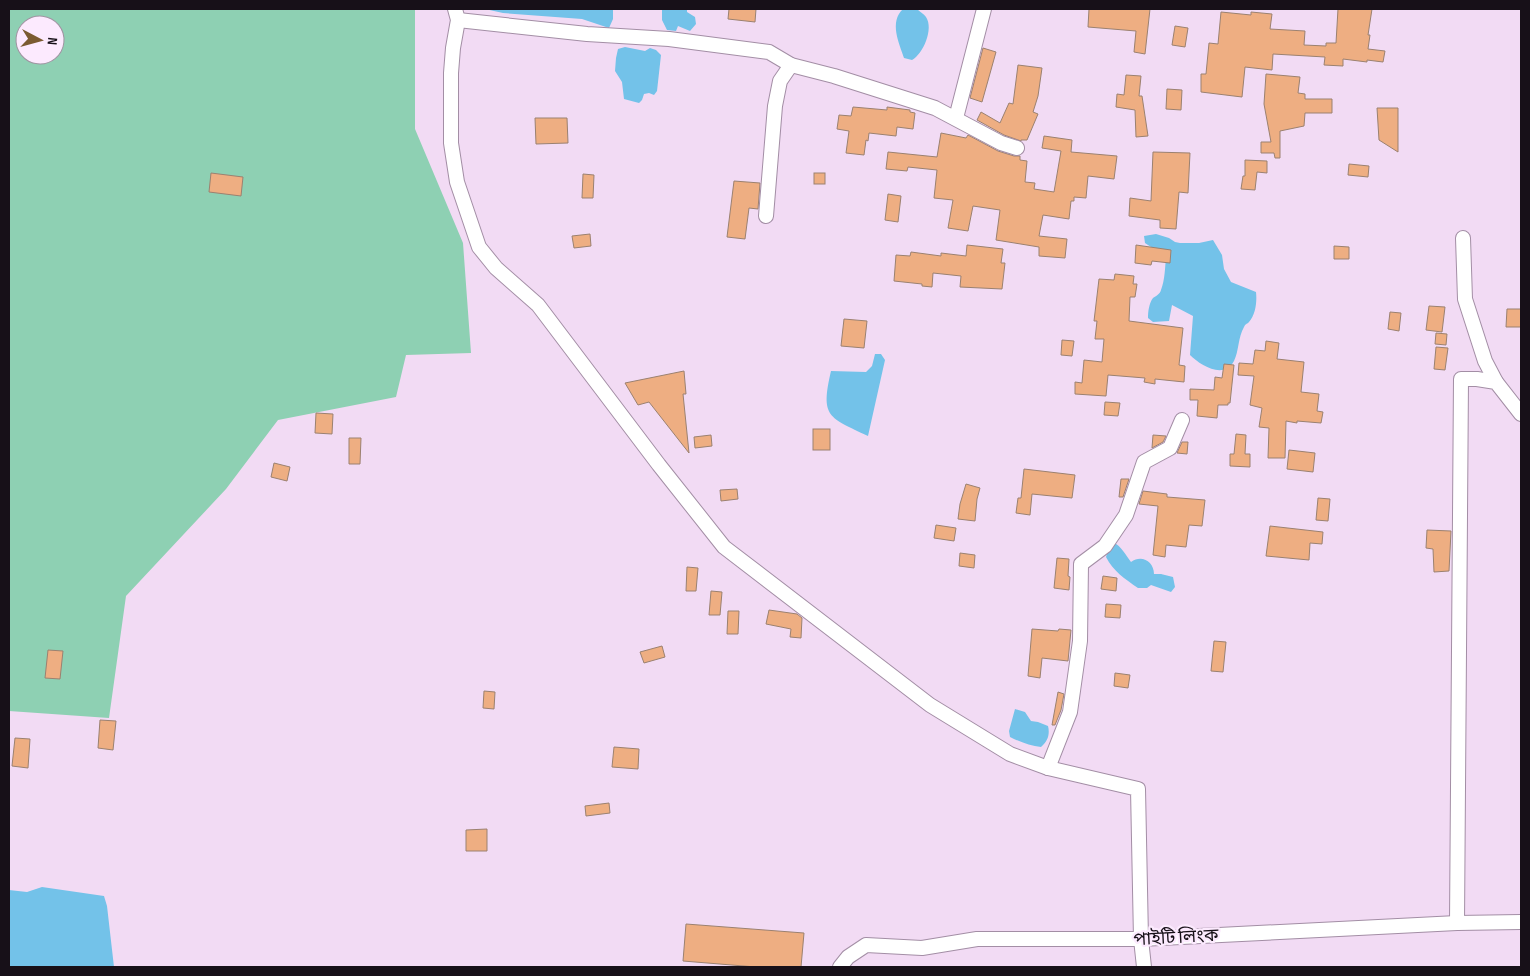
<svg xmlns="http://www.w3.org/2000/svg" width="1530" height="976" viewBox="0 0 1530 976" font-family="'Sofia Sans Condensed','Noto Sans Bengali',sans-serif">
<rect width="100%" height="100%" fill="#f2dbf4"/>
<path fill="#8ed0b3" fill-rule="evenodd" d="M 9,9 L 415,9 L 415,129 L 463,243 L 471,353 L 406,355 L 396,397 L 278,420 L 226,489 L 126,596 L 109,718 L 9,711 ZM 25,25 L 55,25 L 55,55 L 25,55 Z"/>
<g fill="#73c2e9">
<path d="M 485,9 L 613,9 L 613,19 L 609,28 L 582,19 L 503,13 Z"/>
<path d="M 661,9 L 687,9 L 687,12 L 695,17 L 696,24 L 690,31 L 678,26 L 676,31 L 667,30 L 662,20 L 662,10 Z"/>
<path d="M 903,9 L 917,9 C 919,11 924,14 926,17 C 934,29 923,54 912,60 L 904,58 C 899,43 889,22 903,9 Z"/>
<path d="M 625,47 L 645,51 L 650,48 L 656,50 L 661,55 L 657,91 L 654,95 L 649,93 L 644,94 L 642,100 L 639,103 L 624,99 L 622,82 L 615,71 L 616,58 L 618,49 Z"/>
<path d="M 1156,234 L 1169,238 L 1175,242 L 1180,243 L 1199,243 L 1213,240 L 1222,255 L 1224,269 L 1231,282 L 1256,292 C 1257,301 1256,314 1249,322 C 1246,325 1246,323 1244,327 C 1238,337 1239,351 1234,361 C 1224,380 1200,365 1190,355 L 1193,316 L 1172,305 L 1169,321 L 1153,322 L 1148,318 C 1148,312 1149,303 1153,298 C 1156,296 1160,294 1161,290 C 1165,280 1165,267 1166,257 L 1145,243 L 1144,236 Z"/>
<path d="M 875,354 L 881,354 L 885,360 L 868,436 C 829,417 820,418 831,371 L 866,372 L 872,366 Z"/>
<path d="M 1113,542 C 1122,547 1125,554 1131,562 C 1142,554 1154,562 1154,574 L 1161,574 L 1173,577 L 1175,587 L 1171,592 L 1151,585 L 1147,588 L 1138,588 C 1125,579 1113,571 1106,557 L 1109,548 Z"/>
<path d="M 1015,709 L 1025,712 L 1031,721 L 1038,722 L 1048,726 C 1050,734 1048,741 1041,747 C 1031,746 1020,742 1010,737 L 1009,731 Z"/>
<path d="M 42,887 L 104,896 L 107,906 L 114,967 L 9,967 L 9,890 L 27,892 Z"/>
</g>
<g fill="#eeae82" stroke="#9b8170">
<path d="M 729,9 L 756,9 L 755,22 L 728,19 Z"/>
<path d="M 1089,9 L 1150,9 L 1145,54 L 1134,52 L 1136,31 L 1088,27 Z"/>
<path d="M 1338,9 L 1372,9 L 1368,35 L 1370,35 L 1368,49 L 1385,51 L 1383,62 L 1367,60 L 1367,62 L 1343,59 L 1343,66 L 1324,65 L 1325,57 L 1273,54 L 1272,70 L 1245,67 L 1242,97 L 1201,92 L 1201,74 L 1206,74 L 1209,43 L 1218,44 L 1221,12 L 1251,15 L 1251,12 L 1272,14 L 1270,29 L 1305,31 L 1304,45 L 1326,46 L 1326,43 L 1336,43 Z"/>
<path d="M 1175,26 L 1188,28 L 1185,47 L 1172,45 Z"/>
<path d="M 983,48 L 996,52 L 982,102 L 970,98 Z"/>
<path d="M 1018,65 L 1042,68 L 1038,96 L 1033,112 L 1038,114 L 1027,140 L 1021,140 L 1021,141 L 1004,135 L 977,120 L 981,112 L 1000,123 L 1009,103 L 1013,104 Z"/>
<path d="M 1266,74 L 1300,77 L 1298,93 L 1305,94 L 1305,99 L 1332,99 L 1332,113 L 1305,113 L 1304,126 L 1280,131 L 1280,158 L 1275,158 L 1274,153 L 1261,153 L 1261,142 L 1271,142 L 1264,104 Z"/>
<path d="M 1126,75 L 1141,76 L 1139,96 L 1142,96 L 1148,136 L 1136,137 L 1135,110 L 1116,107 L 1117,94 L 1124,95 Z"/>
<path d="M 1167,89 L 1182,90 L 1181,110 L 1166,109 Z"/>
<path d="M 853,107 L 887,110 L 887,107 L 910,110 L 910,112 L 915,113 L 913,129 L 897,127 L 896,136 L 869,133 L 868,141 L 866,140 L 864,155 L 846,153 L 849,131 L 837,129 L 839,115 L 851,116 Z"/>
<path d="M 1377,108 L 1398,108 L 1398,152 L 1379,140 Z"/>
<path d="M 535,118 L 567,118 L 568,143 L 536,144 Z"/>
<path d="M 941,133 L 966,138 L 968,135 L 998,151 L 1014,156 L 1020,156 L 1020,160 L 1027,161 L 1025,182 L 1035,183 L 1034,189 L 1054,192 L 1061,151 L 1042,148 L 1044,136 L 1072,140 L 1071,152 L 1117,156 L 1114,179 L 1088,176 L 1086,198 L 1074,197 L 1074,201 L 1071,201 L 1069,219 L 1043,215 L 1039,236 L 1067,239 L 1065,258 L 1039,256 L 1039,247 L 996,240 L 1000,210 L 973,206 L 968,231 L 948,228 L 953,200 L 934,198 L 937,170 L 908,167 L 907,171 L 886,169 L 888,152 L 937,157 Z"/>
<path d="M 1153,152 L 1190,153 L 1188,193 L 1179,192 L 1176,229 L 1160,228 L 1160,220 L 1129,216 L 1130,198 L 1151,201 Z"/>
<path d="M 1245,160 L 1267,161 L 1267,173 L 1257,172 L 1255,190 L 1241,189 L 1243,176 L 1245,176 Z"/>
<path d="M 1349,164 L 1369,166 L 1368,177 L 1348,175 Z"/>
<path d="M 211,173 L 243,177 L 241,196 L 209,192 Z"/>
<rect x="814" y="173" width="11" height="11"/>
<path d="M 583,174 L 594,175 L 593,198 L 582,198 Z"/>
<path d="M 734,181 L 760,183 L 758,209 L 749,208 L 745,239 L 727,237 Z"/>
<path d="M 888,194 L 901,196 L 898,222 L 885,220 Z"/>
<path d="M 590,234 L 591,246 L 574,248 L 572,236 Z"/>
<path d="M 967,245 L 1003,249 L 1001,263 L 1005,263 L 1002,289 L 960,287 L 961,276 L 933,273 L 932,287 L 922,286 L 922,284 L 894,281 L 896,255 L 910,256 L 911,252 L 941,256 L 941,253 L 966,256 Z"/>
<path d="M 1136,245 L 1171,250 L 1170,263 L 1152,261 L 1151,265 L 1135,263 Z"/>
<path d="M 1334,246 L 1349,247 L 1349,259 L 1334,259 Z"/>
<path d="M 1115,274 L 1134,276 L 1133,284 L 1137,284 L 1135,297 L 1130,297 L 1129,321 L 1183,328 L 1179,365 L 1185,366 L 1184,382 L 1155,379 L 1155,384 L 1144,382 L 1145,378 L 1108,375 L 1106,396 L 1075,394 L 1075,382 L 1082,383 L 1084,360 L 1102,362 L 1104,339 L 1095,339 L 1097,321 L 1094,321 L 1099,279 L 1114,280 Z"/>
<path d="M 1429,306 L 1445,307 L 1442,332 L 1426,330 Z"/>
<path d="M 1507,309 L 1521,309 L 1521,327 L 1506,327 Z"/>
<path d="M 1390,312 L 1401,313 L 1399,331 L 1388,329 Z"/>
<path d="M 844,319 L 867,321 L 864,348 L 841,346 Z"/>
<path d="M 1436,333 L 1447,334 L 1446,345 L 1435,344 Z"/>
<path d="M 1062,340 L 1074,341 L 1072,356 L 1061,355 Z"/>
<path d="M 1266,341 L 1279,343 L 1277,359 L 1304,362 L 1301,392 L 1319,394 L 1317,411 L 1323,412 L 1321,423 L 1297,421 L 1297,423 L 1286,421 L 1285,458 L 1268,458 L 1269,428 L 1259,427 L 1262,408 L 1250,405 L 1254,376 L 1238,375 L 1239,363 L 1253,364 L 1255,350 L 1265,351 Z"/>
<path d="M 1436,347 L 1448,348 L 1445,370 L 1434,369 Z"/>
<path d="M 1224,364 L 1234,365 L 1230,403 L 1228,403 L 1228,405 L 1218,405 L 1217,418 L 1197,416 L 1198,400 L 1190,400 L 1190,389 L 1214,390 L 1215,377 L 1222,378 Z"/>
<path d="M 684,371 L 686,394 L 683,394 L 689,453 L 649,402 L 638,405 L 625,383 Z"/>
<path d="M 1105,402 L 1120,403 L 1118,416 L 1104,415 Z"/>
<path d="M 316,413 L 333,414 L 332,434 L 315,433 Z"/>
<rect x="813" y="429" width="17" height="21"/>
<path d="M 1236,434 L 1246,435 L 1245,454 L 1250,454 L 1250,467 L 1230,466 L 1230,454 L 1234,454 Z"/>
<path d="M 711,435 L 712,446 L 695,448 L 694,437 Z"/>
<path d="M 1153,435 L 1166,436 L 1163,442 L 1152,448 Z"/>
<path d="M 349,438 L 361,438 L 360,464 L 349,464 Z"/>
<path d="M 1182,442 L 1188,442 L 1187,454 L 1177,453 Z"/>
<path d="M 1289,450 L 1315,453 L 1313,472 L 1287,469 Z"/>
<path d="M 274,463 L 290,467 L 287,481 L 271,477 Z"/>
<path d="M 1024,469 L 1075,475 L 1072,498 L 1032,494 L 1030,515 L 1016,513 L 1018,498 L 1021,498 Z"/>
<path d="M 1121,479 L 1129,479 L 1123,497 L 1119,497 Z"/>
<path d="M 966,484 L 980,488 L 977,499 L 975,521 L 958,519 L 960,504 Z"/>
<path d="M 737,489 L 738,499 L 721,501 L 720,490 Z"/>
<path d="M 1143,491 L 1167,494 L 1167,497 L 1205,500 L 1202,526 L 1189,525 L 1186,547 L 1166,545 L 1165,557 L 1153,555 L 1158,506 L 1139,504 Z"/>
<path d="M 1318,498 L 1330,499 L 1328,521 L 1316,520 Z"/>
<path d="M 936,525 L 956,528 L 954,541 L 934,538 Z"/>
<path d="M 1270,526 L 1323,532 L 1322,544 L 1310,543 L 1309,560 L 1266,556 Z"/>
<path d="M 1427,530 L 1451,531 L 1449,571 L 1434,572 L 1433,549 L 1426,548 Z"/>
<path d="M 960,553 L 975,555 L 974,568 L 959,566 Z"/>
<path d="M 1057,558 L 1069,559 L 1068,576 L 1070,577 L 1069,590 L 1054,588 Z"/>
<path d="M 687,567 L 698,568 L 696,591 L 686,591 Z"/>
<path d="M 1103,576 L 1117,578 L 1116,591 L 1101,589 Z"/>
<path d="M 711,591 L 722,592 L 720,615 L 709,615 Z"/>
<path d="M 1106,604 L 1121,605 L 1120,618 L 1105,617 Z"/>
<path d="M 769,610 L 797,614 L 802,618 L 801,638 L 790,637 L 791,629 L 766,624 Z"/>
<path d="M 728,611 L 739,611 L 738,634 L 727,634 Z"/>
<path d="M 1032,629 L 1058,631 L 1059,629 L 1071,630 L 1068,661 L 1042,658 L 1040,678 L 1028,676 Z"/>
<path d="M 1214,641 L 1226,642 L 1223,672 L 1211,671 Z"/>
<path d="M 662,646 L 665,657 L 644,663 L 640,652 Z"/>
<path d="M 48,650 L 63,651 L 60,679 L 45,678 Z"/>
<path d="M 1115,673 L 1130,675 L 1128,688 L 1114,686 Z"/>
<path d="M 484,691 L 495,692 L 494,709 L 483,708 Z"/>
<path d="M 1058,692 L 1064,694 L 1061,710 L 1055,725 L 1052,725 Z"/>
<path d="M 100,720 L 116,721 L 113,750 L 98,748 Z"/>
<path d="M 15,738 L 30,739 L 28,768 L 12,766 Z"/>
<path d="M 614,747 L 639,749 L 638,769 L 612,767 Z"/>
<path d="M 609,803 L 610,813 L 586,816 L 585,806 Z"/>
<path d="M 487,829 L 487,851 L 466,851 L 466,830 Z"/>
<path d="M 686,924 L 804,933 L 801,967 L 756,967 L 683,961 Z"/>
</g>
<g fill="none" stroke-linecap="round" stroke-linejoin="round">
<g stroke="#a38ea5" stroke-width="16">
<g id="street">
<path d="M 455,9 L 458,20 L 453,48 L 451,73 L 451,143 L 457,182 L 479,247 L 496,268 L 538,305 L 659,465 L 724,547 L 930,705 L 1010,754 L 1048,768 L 1138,789 L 1141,939 L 1144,967"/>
<path d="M 458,20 L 587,34 L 669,39 L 769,52 L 791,65 L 834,76 L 935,108 L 1001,143 L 1017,148"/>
<path d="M 956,118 L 984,9"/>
<path d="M 766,216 L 775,106 L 780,81 L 791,65"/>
<path d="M 1463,238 L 1465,299 L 1485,361 L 1496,382"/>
<path d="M 1048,768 L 1070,712 L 1080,641 L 1081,564 L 1105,546 L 1126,515 L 1144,462 L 1170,448 L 1182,420"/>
<path d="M 1457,923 L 1461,379 L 1477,379 L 1496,382 L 1521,414"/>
<path d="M 840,967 L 848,957 L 866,945 L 922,948 L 977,939 L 1141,939 L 1457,923 L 1521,922"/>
</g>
</g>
<use href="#street" stroke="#fff" stroke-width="14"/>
</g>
<g text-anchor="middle" stroke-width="4.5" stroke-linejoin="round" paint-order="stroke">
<g font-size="18" fill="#171018" stroke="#fceafe">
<text transform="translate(1176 937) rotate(-3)" y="6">পাইটি লিংক</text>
</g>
</g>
<rect width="1530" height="976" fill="none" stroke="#171018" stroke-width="20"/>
<g transform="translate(40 40) rotate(96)"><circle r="24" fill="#fceafe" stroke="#a093a2"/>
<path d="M0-4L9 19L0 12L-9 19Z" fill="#7b5b31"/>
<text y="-8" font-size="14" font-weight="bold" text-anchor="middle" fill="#171018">N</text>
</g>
</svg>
